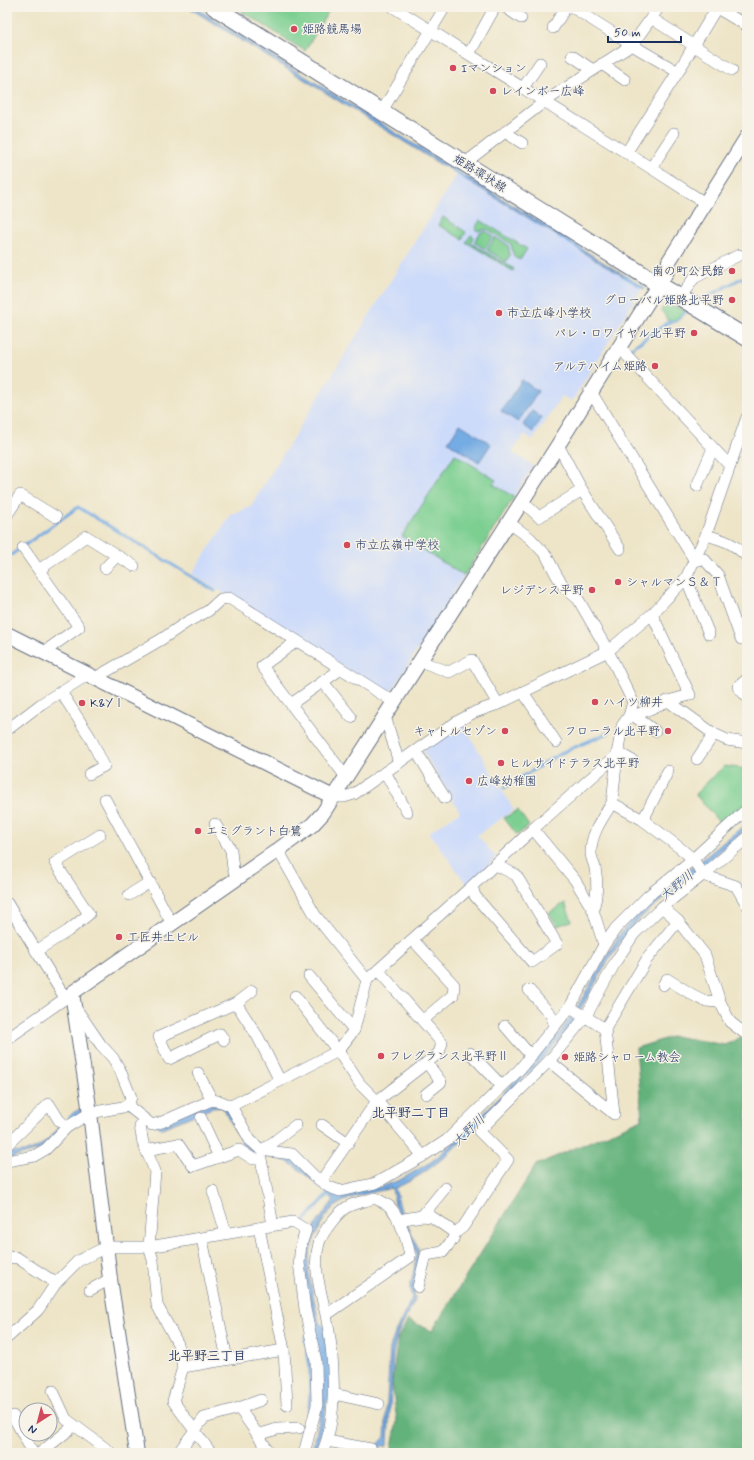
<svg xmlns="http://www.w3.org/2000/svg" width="754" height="1460" viewBox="0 0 754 1460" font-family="Mynerve,'Klee One',sans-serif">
<rect width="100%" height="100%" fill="#f7f3e8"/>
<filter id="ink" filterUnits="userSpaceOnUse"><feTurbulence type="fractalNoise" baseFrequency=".025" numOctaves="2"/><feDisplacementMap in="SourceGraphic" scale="8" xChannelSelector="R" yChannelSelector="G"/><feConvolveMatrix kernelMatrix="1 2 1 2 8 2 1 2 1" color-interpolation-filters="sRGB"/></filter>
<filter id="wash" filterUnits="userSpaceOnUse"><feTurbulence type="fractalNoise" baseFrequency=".012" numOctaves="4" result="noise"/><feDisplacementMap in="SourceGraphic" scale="16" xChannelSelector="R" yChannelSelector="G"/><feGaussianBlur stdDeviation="0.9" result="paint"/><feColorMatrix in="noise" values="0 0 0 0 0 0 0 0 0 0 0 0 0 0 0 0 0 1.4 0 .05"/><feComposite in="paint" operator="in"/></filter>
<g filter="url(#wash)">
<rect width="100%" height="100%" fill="#eee5c8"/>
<g fill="#cddbfa">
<path d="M 457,174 L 642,288 L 572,401 L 562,396 L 533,440 L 524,435 L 512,452 L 533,466 L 389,695 L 192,574 L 231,515 L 250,507 Z"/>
<path d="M 462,723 L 514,810 L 477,835 L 495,856 L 494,860 L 467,885 L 429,832 L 460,812 L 423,751 Z"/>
</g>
<g fill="#7bcf91" stroke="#4b7f78">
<path d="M 235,7 L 331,7 L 305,51 Z"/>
<path d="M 443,217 L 466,232 L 462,239 L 438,225 Z"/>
<path d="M 480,220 L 527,249 L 520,260 L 514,257 L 511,244 L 487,229 L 478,231 L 475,229 Z"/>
<path d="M 486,231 L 493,236 L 485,249 L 474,242 L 480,233 Z"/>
<path d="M 471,235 L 474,237 L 471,243 L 514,269 L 513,271 L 466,242 Z"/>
<path d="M 495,237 L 508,245 L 510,255 L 506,262 L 487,250 Z"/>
<path d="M 666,303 L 685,310 L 676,320 L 669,321 L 661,310 Z"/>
<path d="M 455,454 L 496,480 L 493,484 L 514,497 L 464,576 L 402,536 Z"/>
<path d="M 724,766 L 747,769 L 747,806 L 724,828 L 695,794 Z"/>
<path d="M 518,810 L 529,826 L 517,835 L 504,818 Z"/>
<path d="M 565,903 L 572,921 L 557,926 L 549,913 Z"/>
</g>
<path fill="#64b27b" stroke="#40706c" d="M 674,1036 L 725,1045 L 743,1036 L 747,1038 L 747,1453 L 391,1453 L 397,1421 L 392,1383 L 398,1337 L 408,1320 L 432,1331 L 536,1165 L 642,1119 L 636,1048 Z"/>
<g fill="#74ace3" stroke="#486ea0">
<path d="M 188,7 L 194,7 L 441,161 L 444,164 L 443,166 Z"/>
<path d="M 467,177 L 566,238 L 564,240 L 465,179 Z"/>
<path d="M 579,247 L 627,277 L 626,278 L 578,249 Z"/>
<path d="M 522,380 L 538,391 L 518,422 L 501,411 Z"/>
<path d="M 532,411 L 542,418 L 533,432 L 523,425 Z"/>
<path d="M 460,424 L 491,444 L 479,462 L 448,442 Z"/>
<path d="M 747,823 L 747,829 L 735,839 L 640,918 C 611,948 596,986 573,1021 C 554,1050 528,1073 504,1098 C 474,1129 436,1172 395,1188 L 401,1211 L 418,1248 L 419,1266 L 414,1288 L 415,1300 L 397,1335 L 393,1354 L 388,1442 L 386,1447 L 383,1445 L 374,1453 L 371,1453 L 385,1437 L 390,1348 L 395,1333 L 412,1298 L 410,1288 L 415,1265 L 416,1252 L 406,1233 L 395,1206 L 392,1188 C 373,1193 353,1194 337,1205 C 328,1211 323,1220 319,1229 C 314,1238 310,1247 309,1258 C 307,1272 311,1286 314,1300 C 319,1323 326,1348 327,1372 C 329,1399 324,1428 315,1453 L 311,1453 C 322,1418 326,1381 319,1345 C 314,1318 300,1277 305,1249 C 310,1230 323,1215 334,1200 C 322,1189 302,1170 288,1162 C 275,1155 263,1160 248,1149 C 237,1141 232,1119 222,1107 L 212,1108 L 162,1128 L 159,1127 L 131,1107 L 96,1109 L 43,1149 L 7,1159 L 7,1153 C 15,1152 25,1153 32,1150 C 49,1143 60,1125 73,1113 L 78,1110 L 126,1102 L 155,1121 L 209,1104 L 226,1106 L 245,1139 L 290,1157 L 327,1189 L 355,1191 L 381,1187 L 400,1180 L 431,1162 L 443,1152 L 462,1135 L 527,1069 L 561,1031 L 579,1004 L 619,935 L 642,909 Z"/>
</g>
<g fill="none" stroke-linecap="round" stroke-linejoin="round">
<g stroke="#74ace3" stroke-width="3">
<path d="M 441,162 L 468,180"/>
<path d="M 561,237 L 582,250"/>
<path d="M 624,276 L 644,288"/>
<path d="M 702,304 L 709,296 L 747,275"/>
<path d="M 627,351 L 667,323 L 676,321 L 688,310 L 690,309"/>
<path d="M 7,558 L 78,507 L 215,591"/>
<path d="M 504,788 L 561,753 L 608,733"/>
<path d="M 303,1225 L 306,1219 L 330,1192"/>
<path d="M 299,1453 L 302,1434 L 308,1416 L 310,1398 L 310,1367 L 305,1337"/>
</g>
<path stroke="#74ace3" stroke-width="17" d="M 319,1332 L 327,1363 L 326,1392"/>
</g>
</g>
<g filter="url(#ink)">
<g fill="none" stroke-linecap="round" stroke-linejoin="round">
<g stroke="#656f83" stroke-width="12">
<g id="minor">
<path d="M 393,7 L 651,168 L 705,203"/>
<path d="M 505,7 L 521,18"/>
<path d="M 572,7 L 632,45 L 678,72"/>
<path d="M 717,8 L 744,24"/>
<path d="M 651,18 L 732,70"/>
<path d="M 553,28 L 566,7"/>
<path d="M 469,54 L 495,7"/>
<path d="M 572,56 L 593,70"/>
<path d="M 602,64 L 625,80"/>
<path d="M 523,88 L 540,63"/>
<path d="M 382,111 L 445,7"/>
<path d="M 505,132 L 522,143"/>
<path d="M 626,153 L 678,72 L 717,7"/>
<path d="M 465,163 L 544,102 L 632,45 L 659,7"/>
<path d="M 651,168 L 674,133"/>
<path d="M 680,298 L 694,278 L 739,255"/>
<path d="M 619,347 L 730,466"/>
<path d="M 591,392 L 695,561 L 704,559 L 718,575 L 741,639"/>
<path d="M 558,445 L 582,490 L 620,549"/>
<path d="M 697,486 L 713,448"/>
<path d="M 522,501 L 539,517 L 582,490"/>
<path d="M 7,515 L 20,495 L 56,517"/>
<path d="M 508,522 L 530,538 L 546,555 L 557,576 L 565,588 L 578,599 L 608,651 L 633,702 L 629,716 L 622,726 L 617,755 L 612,803 L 643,820 L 680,848 L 693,859 L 703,875 L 736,886 L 747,905"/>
<path d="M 706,535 C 724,540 734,543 747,557"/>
<path d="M 23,548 L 79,627 L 44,652"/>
<path d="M 105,568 L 117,556"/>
<path d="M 39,570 L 86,536 L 134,566"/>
<path d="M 686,578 L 709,634"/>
<path d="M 297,641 L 262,666 L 346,777"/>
<path d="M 420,661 L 449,672 L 472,660 L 498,704"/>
<path d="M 95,678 L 162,639 L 187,622 L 208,611 L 221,599 L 229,598 L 394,702"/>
<path d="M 747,679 L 738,687 L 747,697"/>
<path d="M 323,682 L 351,717"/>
<path d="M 61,692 L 90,737 L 104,766 L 89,774"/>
<path d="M 523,692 L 556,742"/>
<path d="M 668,701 L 714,734 L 727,740 L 747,743"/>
<path d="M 291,704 L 341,669"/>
<path d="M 385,716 L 399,763"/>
<path d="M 629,716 L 634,716 L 668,701 L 690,695 L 652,614"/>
<path d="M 634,716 L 655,731"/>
<path d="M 7,730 L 41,704 L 89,674"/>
<path d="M 416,751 L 445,798"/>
<path d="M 617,752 L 633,761"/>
<path d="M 697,759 L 714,734"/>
<path d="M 385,772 L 407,812"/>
<path d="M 333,797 L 344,797 L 354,794 L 458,721 L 475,712 L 498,704 L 608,651 L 652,614 L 686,578 L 706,535 L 747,417"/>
<path d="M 105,799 L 172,924"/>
<path d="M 643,820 L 668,771"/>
<path d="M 215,824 L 231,850 L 233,869 L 237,878"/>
<path d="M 278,850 L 315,915 L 367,980"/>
<path d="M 496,865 L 516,875 L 557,944 L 532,962 L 475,896 L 472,886 L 533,829"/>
<path d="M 129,895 L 150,882"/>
<path d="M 7,903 L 65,998"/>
<path d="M 662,907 L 678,921 L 705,955 L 720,1002 L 730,1022 L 747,1035"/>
<path d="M 593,910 C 597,897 598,882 595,868 C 594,863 591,858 591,853 C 590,835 603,817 612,803"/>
<path d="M 413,940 L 454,985 L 453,995 L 423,1020"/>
<path d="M 604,945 L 593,910 L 575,880 L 533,829 L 617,755"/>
<path d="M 36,951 L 68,931 L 89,914 L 55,863 L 100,835"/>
<path d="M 378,970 L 442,1043 L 439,1053 L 377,1101 L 423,1156"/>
<path d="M 309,976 L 354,1030"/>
<path d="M 663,985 L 667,979 L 693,995 L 705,1001 L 720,1002"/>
<path d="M 529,990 L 551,1015 L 555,1026"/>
<path d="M 295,996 L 338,1051 L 360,1084 L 377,1101 L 321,1181"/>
<path d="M 236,1003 L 258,1037 L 280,1081"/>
<path d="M 75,1007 L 101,1045 L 113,1058 L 120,1070 L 131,1097 L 128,1106"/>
<path d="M 570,1007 L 605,1029"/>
<path d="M 505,1026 L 531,1056"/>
<path d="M 7,1039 L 70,995"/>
<path d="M 224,1040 L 220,1034 L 169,1059 L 159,1037 L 236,1003 L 252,991"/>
<path d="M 470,1053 L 502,1086"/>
<path d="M 549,1061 L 614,1114 L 605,1029 L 647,959 L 678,921"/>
<path d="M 198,1073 L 212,1100"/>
<path d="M 426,1094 L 441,1082 L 427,1063"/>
<path d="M 231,1106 L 338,1051 L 354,1030 L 367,980 L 378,970 L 472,886"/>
<path d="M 201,1118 L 219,1157"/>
<path d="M 144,1119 L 140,1126 L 143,1143 L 155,1171 L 149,1247 L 153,1260 L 157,1305 L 178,1344 L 183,1367 L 173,1401 L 211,1453"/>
<path d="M 322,1125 L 348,1143"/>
<path d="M 7,1145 L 49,1104 L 59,1120 L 67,1127"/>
<path d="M 146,1150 L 178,1144 L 193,1166 L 239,1150 L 253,1159 L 261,1159 L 273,1225"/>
<path d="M 263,1150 L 296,1125"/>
<path d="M 7,1161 L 34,1156 L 46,1149 L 67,1127 L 90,1113 L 128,1106 L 152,1125 L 162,1122 L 212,1100 L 222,1102 L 231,1106 L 250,1140 L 259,1148 L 268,1151 L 292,1154 L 314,1176 L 329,1187 L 340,1191 L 376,1183 L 423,1156 L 447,1140 L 520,1069 L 570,1007 L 604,945 L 616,928 L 648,896 L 693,859 L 747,809"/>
<path d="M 213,1191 L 226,1233"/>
<path d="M 422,1216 L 445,1188"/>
<path d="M 398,1220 L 422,1216 L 432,1217 L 455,1233"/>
<path d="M 202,1239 L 227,1359"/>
<path d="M 7,1256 L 10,1258 L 16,1257 L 56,1283"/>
<path d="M 418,1287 L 426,1255 L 443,1252 L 453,1239 L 455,1233 L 463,1227 L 508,1160 L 479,1131 L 549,1061 L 586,1016 L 616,961 L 634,934 L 662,907 L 703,875 L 747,838"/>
<path d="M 90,1290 L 110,1279"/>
<path d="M 7,1338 L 38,1310 L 56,1283 L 78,1261 L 106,1247 L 149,1247 L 293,1222 L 306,1230 L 301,1245 L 299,1263 L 305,1309 L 316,1361 L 317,1405 L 304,1453"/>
<path d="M 284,1350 L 287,1405"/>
<path d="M 183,1367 L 284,1350 L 259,1228"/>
<path d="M 53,1391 L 66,1419 L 109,1451"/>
<path d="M 334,1394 L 379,1404"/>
<path d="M 239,1408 L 261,1400"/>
<path d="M 13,1416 L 33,1453"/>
<path d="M 258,1435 L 270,1453"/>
<path d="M 327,1441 L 371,1449"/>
<path d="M 40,1453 L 74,1426"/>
<path d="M 178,1453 L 204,1418 L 239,1408 L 258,1435 L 277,1429 L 299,1428"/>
<path d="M 322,1453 C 339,1416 334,1354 326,1315 C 321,1292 312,1267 319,1243 C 322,1233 339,1210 349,1206 C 357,1202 367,1201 375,1198 C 380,1201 386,1203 389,1206 C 400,1216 408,1243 410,1257 L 326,1315"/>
</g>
</g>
<g stroke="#656f83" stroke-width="16">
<g id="tertiary">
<path d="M 7,634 L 333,797"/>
<path d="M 137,1453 L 110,1279 L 90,1113 L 72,993 L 278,850 L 312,825 L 323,813 L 558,445 L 667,271 L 669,261 L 747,137"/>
</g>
</g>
<g stroke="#656f83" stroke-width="18">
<path id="secondary" d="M 214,7 L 658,284 L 747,338"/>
</g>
<use href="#minor" stroke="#fff" stroke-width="11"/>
<use href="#tertiary" stroke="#fff" stroke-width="14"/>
<use href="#secondary" stroke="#fff" stroke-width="16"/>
</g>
</g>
<g fill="#d1495b" stroke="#f7f3e8" stroke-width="1.5">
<circle cx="294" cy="29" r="4"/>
<circle cx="453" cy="68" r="4"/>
<circle cx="493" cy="91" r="4"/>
<circle cx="732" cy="271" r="4"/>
<circle cx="732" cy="300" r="4"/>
<circle cx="499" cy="313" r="4"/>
<circle cx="694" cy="333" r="4"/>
<circle cx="655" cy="366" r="4"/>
<circle cx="347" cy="545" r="4"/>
<circle cx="618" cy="582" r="4"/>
<circle cx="592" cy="590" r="4"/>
<circle cx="595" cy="702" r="4"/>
<circle cx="82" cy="703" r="4"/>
<circle cx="505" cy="731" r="4"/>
<circle cx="668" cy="731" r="4"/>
<circle cx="501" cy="763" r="4"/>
<circle cx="469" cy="781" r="4"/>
<circle cx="198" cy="831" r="4"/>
<circle cx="119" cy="937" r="4"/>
<circle cx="381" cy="1056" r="4"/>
<circle cx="565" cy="1057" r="4"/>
</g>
<g text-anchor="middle" stroke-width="3" stroke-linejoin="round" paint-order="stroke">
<g font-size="12" fill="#1b2f5e" stroke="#f7f3e8" text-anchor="start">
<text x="302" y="33">姫路競馬場</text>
<text x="461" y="72">Iマンション</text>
<text x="501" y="95">レインボー広峰</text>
<text x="724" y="275" text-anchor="end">南の町公民館</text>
<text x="724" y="304" text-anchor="end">グローバル姫路北平野</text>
<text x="507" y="317">市立広峰小学校</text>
<text x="686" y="337" text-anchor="end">パレ・ロワイヤル北平野</text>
<text x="647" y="370" text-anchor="end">アルテハイム姫路</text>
<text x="355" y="549">市立広嶺中学校</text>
<text x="626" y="586">シャルマンＳ＆Ｔ</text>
<text x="584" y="594" text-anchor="end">レジデンス平野</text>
<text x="603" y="706">ハイツ柳井</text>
<text x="90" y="707">K&amp;YⅠ</text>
<text x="497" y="735" text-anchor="end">キャトルセゾン</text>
<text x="660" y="735" text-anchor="end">フローラル北平野</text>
<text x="509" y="767">ヒルサイドテラス北平野</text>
<text x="477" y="785">広峰幼稚園</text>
<text x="206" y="835">エミグラント白鷺</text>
<text x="127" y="941">工匠井上ビル</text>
<text x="389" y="1060">フレグランス北平野Ⅱ</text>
<text x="573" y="1061">姫路シャローム教会</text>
</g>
<g font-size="12" fill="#1b2f5e" stroke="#f7f3e8">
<text transform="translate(480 173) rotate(32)" y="4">姫路環状線</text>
</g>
<g font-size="13" font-style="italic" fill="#365486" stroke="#f7f3e8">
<text transform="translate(676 885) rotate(-40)" y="5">大野川</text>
<text transform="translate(468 1130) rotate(-44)" y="5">大野川</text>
</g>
<g font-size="13" font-weight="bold" fill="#1b2f5e" stroke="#f7f3e8">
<text x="411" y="1117">北平野二丁目</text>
<text x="207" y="1360">北平野三丁目</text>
</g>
</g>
<rect width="754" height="1460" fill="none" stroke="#f7f3e8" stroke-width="24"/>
<g transform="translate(38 1422) rotate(216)"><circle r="19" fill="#f7f3e8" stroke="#9fa5b1"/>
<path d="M0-3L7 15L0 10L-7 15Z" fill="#d1495b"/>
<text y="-6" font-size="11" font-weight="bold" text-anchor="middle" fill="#1b2f5e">N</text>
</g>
<path d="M608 36v6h73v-6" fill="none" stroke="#1b2f5e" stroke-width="2"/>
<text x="614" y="36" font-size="12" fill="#1b2f5e" stroke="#f7f3e8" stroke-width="3" paint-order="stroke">50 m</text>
</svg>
